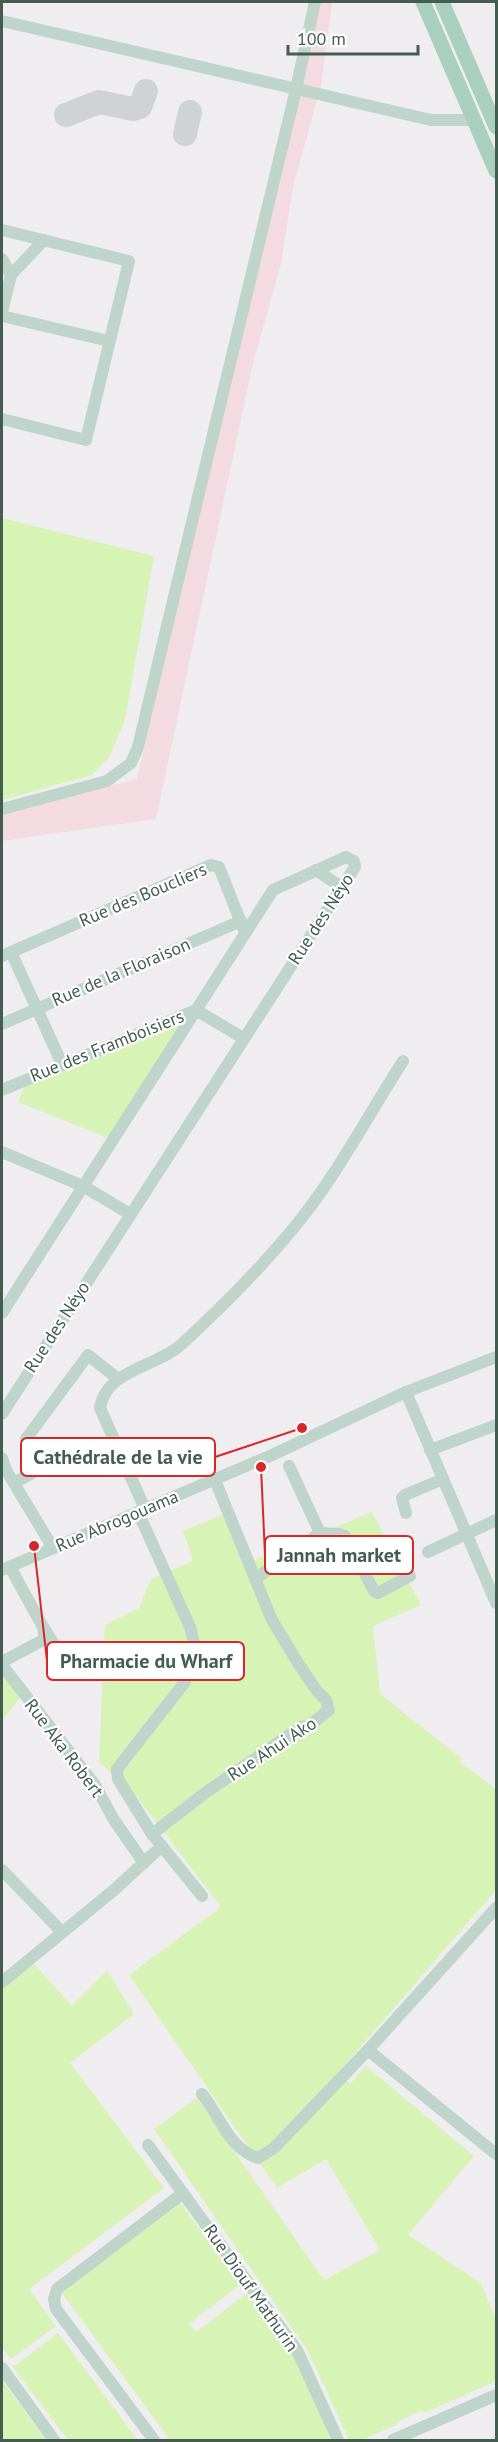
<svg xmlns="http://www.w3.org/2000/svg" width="498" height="2442" viewBox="0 0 498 2442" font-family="'PT Sans',sans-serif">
<rect width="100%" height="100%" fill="#f0edf0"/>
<g fill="#d7f3b6">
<path d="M 2,518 L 154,556 L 125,720 L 109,758 L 92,775 L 2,800 Z"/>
<path d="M 189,1015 L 108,1138 L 18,1102 L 25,1086 Z"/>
<path d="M 372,1512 L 421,1605 L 373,1626 L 380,1694 L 462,1759 L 459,1762 L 496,1789 L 496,1890 L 337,2074 L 350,2084 L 366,2066 L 474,2156 L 408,2235 L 481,2283 L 496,2319 L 496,2381 L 427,2412 L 420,2411 L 397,2422 L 398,2424 L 362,2440 L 349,2440 L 308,2351 L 154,2129 L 197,2098 L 324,2280 L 380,2250 L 326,2159 L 277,2188 L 129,1975 L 221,1907 L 137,1797 L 99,1762 L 105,1625 L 139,1608 L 151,1579 L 193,1561 L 183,1531 L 222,1515 L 247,1563 Z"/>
<path d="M 2,1671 L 21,1696 L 2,1721 Z"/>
<path d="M 34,1964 L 72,2006 L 107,1970 L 134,2014 L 70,2063 L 164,2188 L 29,2289 L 56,2326 L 11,2359 L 2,2347 L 2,1989 Z"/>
<path d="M 179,2201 L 240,2285 L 189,2324 L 196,2332 L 247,2293 L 294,2355 L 331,2440 L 170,2440 L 62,2293 Z"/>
<path d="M 58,2333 L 138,2440 L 68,2440 L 13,2367 Z"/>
<path d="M 2,2380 L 46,2440 L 2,2440 Z"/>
</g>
<path fill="#f4dbe1" d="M 319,2 L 332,2 L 321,86 L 293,187 L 281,264 L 253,363 L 156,819 L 2,841 L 2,815 L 137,779 Z"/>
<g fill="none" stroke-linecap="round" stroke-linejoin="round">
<g stroke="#d0d3d3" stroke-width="24">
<path d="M 66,115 L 99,102 L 133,109 L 140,107 L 146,91"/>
<path d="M 185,134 L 190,112"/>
</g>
<g stroke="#bfd4ca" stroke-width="12">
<path d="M 2,21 L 431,120 L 474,120"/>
<path d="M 2,230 L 129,261 L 86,440 L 2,419"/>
<path d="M 2,259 L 11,275 L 44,240"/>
<path d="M 2,312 L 11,275"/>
<path d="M 2,316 L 109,341"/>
<path d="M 2,809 L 107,781 L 131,763 L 138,747 L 296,89 L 315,2"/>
<path d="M 316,870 L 341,887"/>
<path d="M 11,952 L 62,1064"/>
<path d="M 2,956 L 211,865 L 219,867 L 245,933"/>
<path d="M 2,1024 L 241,921"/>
<path d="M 2,1090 L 196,1010 L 243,1038"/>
<path d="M 2,1152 L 83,1186 L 130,1214"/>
<path d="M 2,1313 L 273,890 L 346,857 L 354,861 L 355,867 L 2,1414"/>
<path d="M 406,1392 L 496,1603"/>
<path d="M 26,1439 L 88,1355 L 118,1379"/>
<path d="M 430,1450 L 496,1425"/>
<path d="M 2,1458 L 6,1470 L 53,1548"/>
<path d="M 14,1483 L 50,1463"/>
<path d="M 145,1509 L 100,1408 C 106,1369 158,1367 183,1343 C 222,1307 262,1267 296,1225 C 335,1178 369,1114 403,1061"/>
<path d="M 138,1512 L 190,1627 L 196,1651 L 185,1682 L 117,1769 L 118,1779 L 152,1834 L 202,1896"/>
<path d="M 406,1513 L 402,1498 L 405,1495 L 443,1479"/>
<path d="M 320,1533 L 339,1534 L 345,1536 L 374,1591 L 378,1593 L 410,1576"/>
<path d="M 428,1552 L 496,1520"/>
<path d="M 2,1570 L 272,1455 L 406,1392 L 496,1357"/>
<path d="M 255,1579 L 320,1533 L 289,1466"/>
<path d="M 44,1628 L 72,1674"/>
<path d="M 2,1662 L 45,1639 L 43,1627 L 10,1567"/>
<path d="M 2,1665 L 95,1785 L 114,1820 L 144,1863"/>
<path d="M 152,1834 L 205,1793 L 301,1727 L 309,1726 L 329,1710 L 326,1700 L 317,1691 L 298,1663 L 272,1620 L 215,1480"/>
<path d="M 2,1870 L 62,1932"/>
<path d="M 496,1908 L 368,2050 L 496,2154"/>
<path d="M 2,1982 L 114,1890 L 162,1846"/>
<path d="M 202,2094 C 220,2116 229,2149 258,2158 L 274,2148 L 368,2050"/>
<path d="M 148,2145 L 297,2350 L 338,2440"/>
<path d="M 2,2368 L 54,2440"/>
<path d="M 154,2440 L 56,2309 L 54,2299 L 57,2289 L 183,2193"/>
<path d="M 393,2440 L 496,2395"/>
</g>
<g stroke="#a9d0bf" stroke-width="15">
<path d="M 423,2 L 496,171"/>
<path d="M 442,2 L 496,127"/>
</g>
</g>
<g text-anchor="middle" stroke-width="4.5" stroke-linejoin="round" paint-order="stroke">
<g font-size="18" fill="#435d51" stroke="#fff">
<text transform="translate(143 895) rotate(-23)" y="6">Rue des Boucliers</text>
<text transform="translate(321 919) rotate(-57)" y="6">Rue des Néyo</text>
<text transform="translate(121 972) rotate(-23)" y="6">Rue de la Floraison</text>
<text transform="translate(107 1046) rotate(-22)" y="6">Rue des Framboisiers</text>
<text transform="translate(57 1327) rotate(-57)" y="6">Rue des Néyo</text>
<text transform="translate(117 1521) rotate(-23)" y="6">Rue Abrogouama</text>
<text transform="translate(64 1748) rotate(53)" y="6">Rue Aka Robert</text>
<text transform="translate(272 1749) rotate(-33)" y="6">Rue Ahui Ako</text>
<text transform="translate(251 2288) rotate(55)" y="6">Rue Diouf Mathurin</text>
</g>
</g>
<path fill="none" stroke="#d62828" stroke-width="2" d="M302 1428L215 1457M261 1467L265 1555M34 1546L47 1661"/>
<g fill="#d62828" stroke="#fff" stroke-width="2">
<circle cx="302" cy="1428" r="6"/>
<circle cx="261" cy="1467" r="6"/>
<circle cx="34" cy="1546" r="6"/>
</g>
<g fill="#fff" stroke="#d62828" stroke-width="2">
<rect x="21" y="1438" width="194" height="38" rx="6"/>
<rect x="265" y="1536" width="148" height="38" rx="6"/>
<rect x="47" y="1642" width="197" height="38" rx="6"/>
</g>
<g font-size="20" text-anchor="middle" font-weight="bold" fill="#435d51">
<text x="118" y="1464">Cathédrale de la vie</text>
<text x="339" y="1562">Jannah market</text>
<text x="146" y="1668">Pharmacie du Wharf</text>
</g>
<rect width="498" height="2442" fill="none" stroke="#435d51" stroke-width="6"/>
<path d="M288 45v9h130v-9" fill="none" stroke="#435d51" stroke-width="3"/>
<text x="297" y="45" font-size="18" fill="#435d51" stroke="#ffffff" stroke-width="4.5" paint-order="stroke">100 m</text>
</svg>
